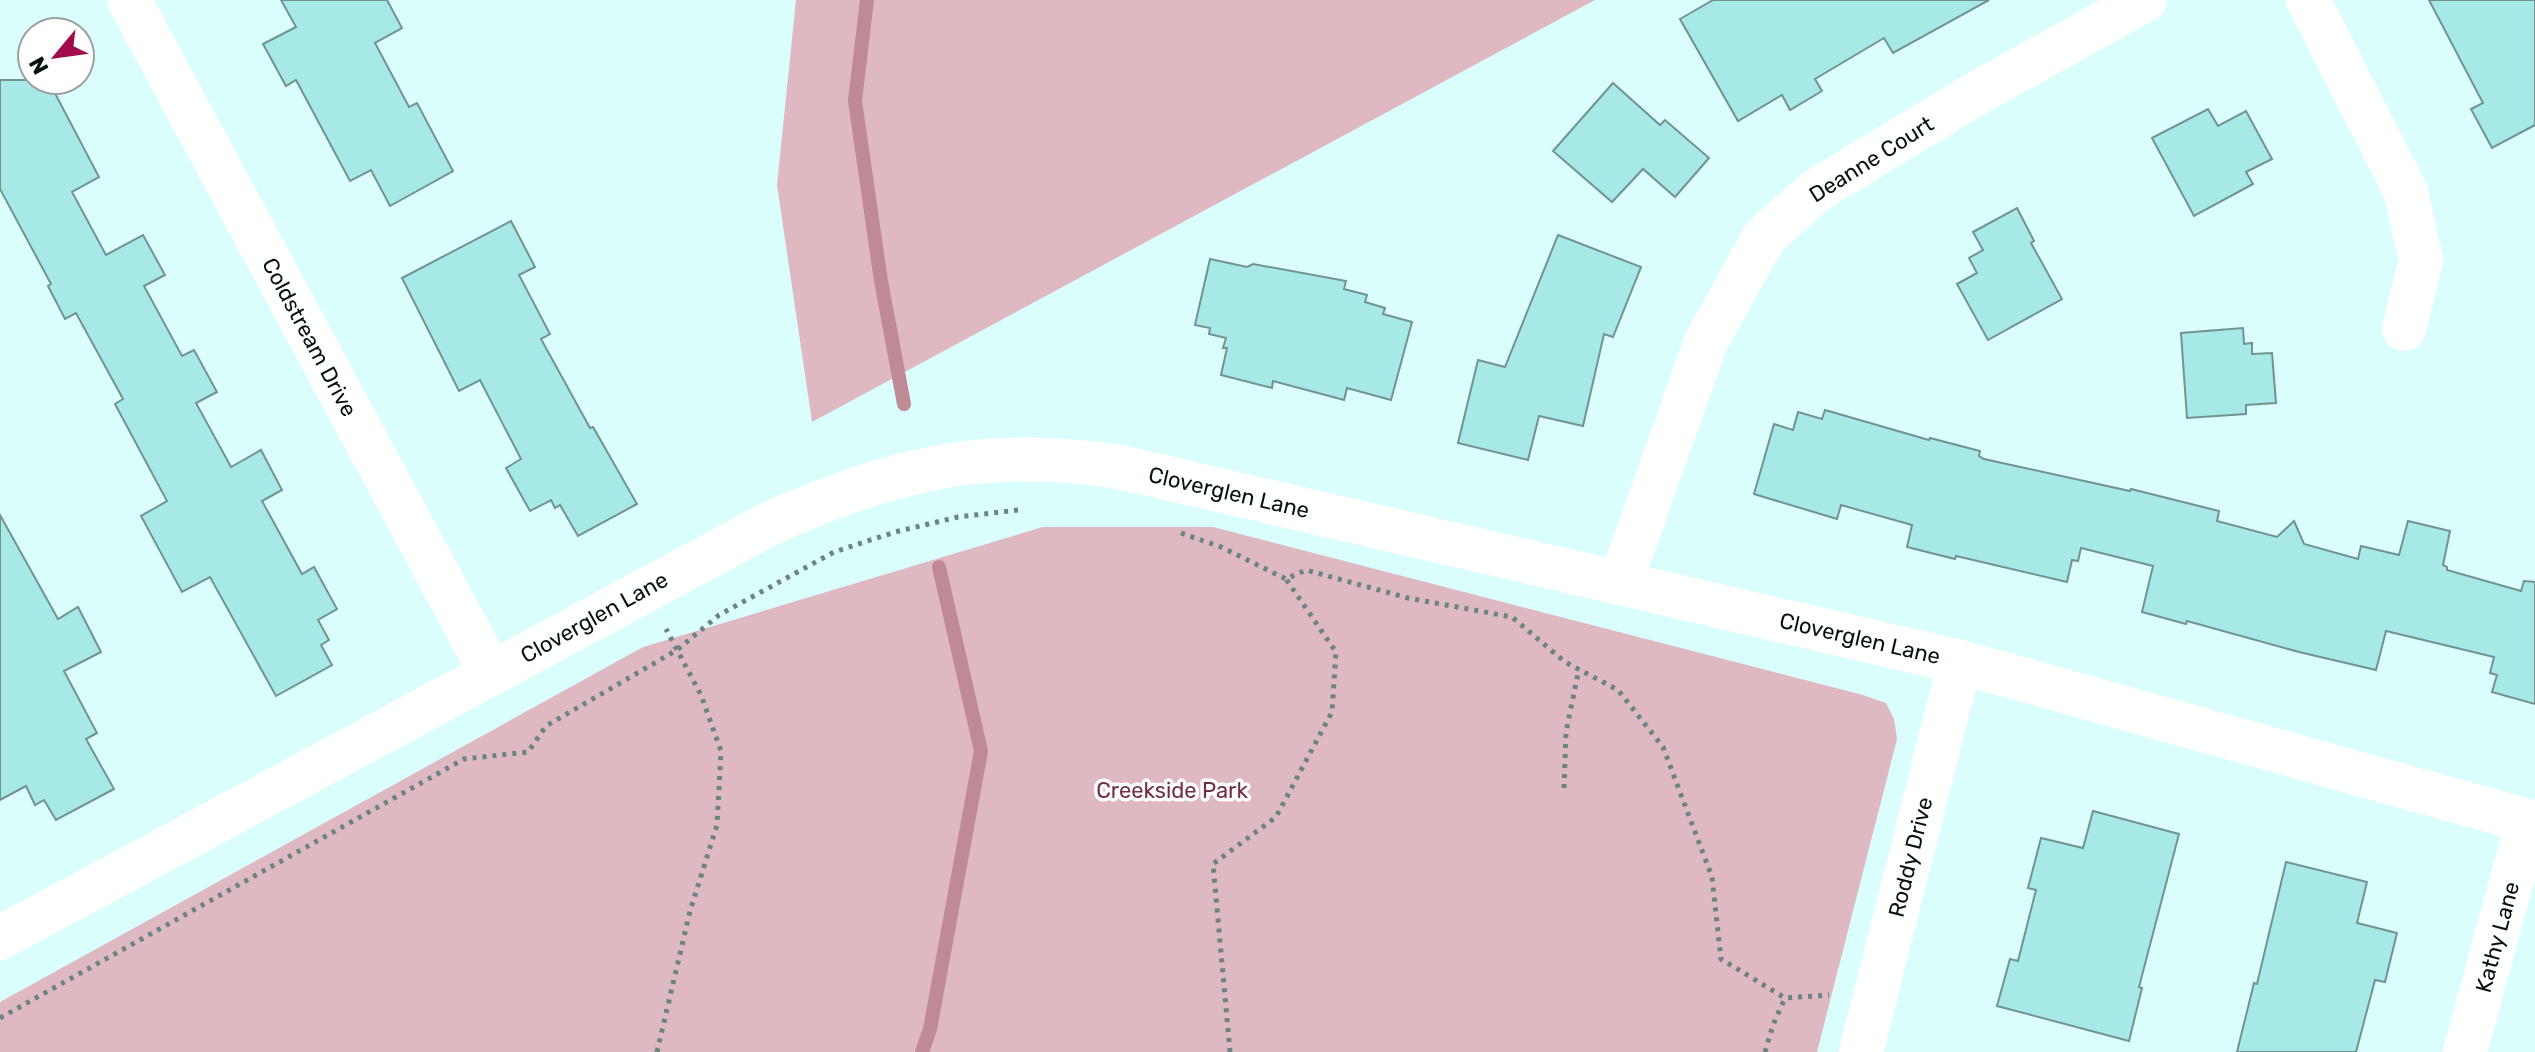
<svg xmlns="http://www.w3.org/2000/svg" width="2535" height="1052" viewBox="0 0 2535 1052" font-family="Rubik,sans-serif">
<rect width="100%" height="100%" fill="#d9fefc"/>
<g fill="#dfb9c1">
<path d="M 796,0 L 1595,0 L 812,422 L 777,185 Z"/>
<path d="M 1043,527 L 1213,527 L 1863,695 L 1886,703 L 1894,719 L 1897,739 L 1817,1052 L 0,1052 L 0,1002 L 643,647 Z"/>
</g>
<g fill="none" stroke-linecap="round" stroke-linejoin="round">
<g stroke="#bf8995" stroke-width="14">
<path d="M 867,0 L 855,101 L 881,281 L 904,404"/>
<path d="M 922,1052 L 930,1029 L 981,751 L 939,567"/>
</g>
</g>
<g fill="#a6e9e7" stroke="#729392" stroke-width="2">
<path d="M 281,0 L 387,0 L 402,28 L 375,43 L 409,107 L 417,103 L 453,171 L 390,206 L 371,170 L 350,181 L 296,80 L 286,86 L 263,44 L 296,27 Z"/>
<path d="M 1713,0 L 1989,0 L 1893,53 L 1884,38 L 1815,79 L 1822,91 L 1790,110 L 1782,95 L 1738,121 L 1680,19 Z"/>
<path d="M 2429,0 L 2535,0 L 2535,125 L 2492,148 L 2471,109 L 2483,103 Z"/>
<path d="M 0,80 L 48,80 L 99,177 L 72,192 L 106,255 L 143,235 L 165,275 L 144,286 L 182,356 L 194,350 L 217,392 L 196,403 L 231,467 L 261,450 L 282,490 L 262,501 L 302,574 L 314,567 L 337,609 L 318,620 L 329,640 L 321,645 L 332,665 L 276,696 L 210,577 L 182,592 L 141,516 L 167,501 L 115,404 L 123,399 L 76,313 L 65,319 L 48,286 L 51,284 L 0,189 Z"/>
<path d="M 1613,83 L 1660,125 L 1665,120 L 1709,158 L 1675,197 L 1643,169 L 1612,202 L 1553,151 Z"/>
<path d="M 2208,109 L 2218,126 L 2246,111 L 2272,159 L 2246,172 L 2253,184 L 2194,216 L 2152,138 Z"/>
<path d="M 2017,208 L 2034,241 L 2031,243 L 2062,299 L 1988,340 L 1957,284 L 1977,273 L 1969,258 L 1983,250 L 1973,232 Z"/>
<path d="M 511,221 L 535,267 L 519,275 L 550,334 L 541,339 L 590,428 L 593,427 L 637,504 L 578,536 L 560,505 L 555,508 L 551,500 L 530,511 L 506,468 L 521,459 L 480,380 L 459,391 L 402,278 Z"/>
<path d="M 1558,235 L 1641,267 L 1613,337 L 1604,334 L 1583,426 L 1539,416 L 1528,460 L 1458,443 L 1478,360 L 1505,367 Z"/>
<path d="M 1210,259 L 1247,267 L 1253,264 L 1346,281 L 1344,289 L 1367,295 L 1365,302 L 1385,308 L 1383,314 L 1412,322 L 1391,400 L 1347,388 L 1344,400 L 1273,381 L 1272,388 L 1221,375 L 1227,348 L 1223,348 L 1226,338 L 1209,334 L 1210,328 L 1195,325 Z"/>
<path d="M 2243,328 L 2244,344 L 2252,343 L 2252,354 L 2272,353 L 2276,403 L 2246,405 L 2246,414 L 2187,418 L 2181,333 Z"/>
<path d="M 1825,410 L 1929,440 L 1930,438 L 1980,451 L 1979,456 L 1984,459 L 2130,491 L 2131,489 L 2219,511 L 2217,521 L 2277,537 L 2294,521 L 2304,544 L 2358,559 L 2361,546 L 2399,555 L 2408,521 L 2450,531 L 2443,565 L 2447,567 L 2447,570 L 2521,591 L 2524,581 L 2535,582 L 2535,704 L 2492,692 L 2497,675 L 2490,673 L 2494,657 L 2386,631 L 2376,670 L 2299,652 L 2187,621 L 2186,624 L 2142,612 L 2153,566 L 2081,548 L 2078,561 L 2072,560 L 2067,582 L 1956,556 L 1955,559 L 1907,547 L 1912,525 L 1841,505 L 1837,519 L 1754,494 L 1774,424 L 1793,430 L 1798,412 L 1822,419 Z"/>
<path d="M 0,515 L 58,619 L 78,607 L 101,652 L 64,671 L 97,733 L 86,739 L 114,789 L 56,820 L 44,800 L 35,805 L 26,786 L 0,800 Z"/>
<path d="M 2093,811 L 2179,834 L 2139,987 L 2142,988 L 2129,1041 L 1997,1006 L 2010,959 L 2018,961 L 2036,890 L 2028,888 L 2041,838 L 2083,848 Z"/>
<path d="M 2286,862 L 2367,882 L 2357,923 L 2397,933 L 2385,982 L 2375,980 L 2356,1052 L 2237,1052 L 2254,983 L 2257,984 Z"/>
</g>
<g fill="none" stroke-linecap="round" stroke-linejoin="round">
<g stroke="#6b8483" stroke-width="5" stroke-dasharray="4 6" stroke-linecap="butt">
<path d="M 1181,533 L 1221,547 L 1286,579"/>
<path d="M 1564,788 L 1566,732 L 1579,669"/>
<path d="M 0,1018 L 464,759 L 528,752 L 546,726 L 677,650 L 719,615 L 834,552 L 895,532 L 958,517 L 1018,510"/>
<path d="M 657,1052 L 690,911 L 717,825 L 721,751 L 701,695 L 666,629"/>
<path d="M 1230,1052 L 1213,864 L 1276,817 L 1332,712 L 1336,652 L 1286,579 L 1306,570 L 1408,598 L 1512,617 L 1565,662 L 1618,690 L 1663,747 L 1712,877 L 1721,959 L 1785,998 L 1829,995"/>
<path d="M 1765,1052 L 1773,1025 L 1785,998"/>
</g>
<g stroke="#fff" stroke-width="44">
<path d="M 129,0 L 491,673"/>
<path d="M 2308,0 L 2406,192 L 2421,260 L 2404,329"/>
<path d="M 1620,583 L 1706,342 L 1764,237 L 1817,190 L 1979,92 L 2145,0"/>
<path d="M 1861,1052 L 1960,662"/>
<path d="M 2465,1052 L 2528,821"/>
</g>
<path stroke="#fff" stroke-width="44" d="M 0,938 L 769,524 C 894,469 984,446 1120,467 L 1960,662 L 2535,823"/>
</g>
<g text-anchor="middle" stroke-width="7" stroke-linejoin="round" paint-order="stroke">
<g font-size="22" fill="#061313" stroke="#fff">
<text transform="translate(1871 159) rotate(-32)" y="8">Deanne Court</text>
<text transform="translate(310 337) rotate(62)" y="8">Coldstream Drive</text>
<text transform="translate(1229 492) rotate(13)" y="8">Cloverglen Lane</text>
<text transform="translate(594 617) rotate(-29)" y="8">Cloverglen Lane</text>
<text transform="translate(1860 638) rotate(13)" y="8">Cloverglen Lane</text>
<text transform="translate(1910 857) rotate(-76)" y="8">Roddy Drive</text>
<text transform="translate(2497 937) rotate(-75)" y="8">Kathy Lane</text>
</g>
<g font-size="22" fill="#722f42" stroke="#fff">
<text x="1172" y="798">Creekside Park</text>
</g>
</g>
<g transform="translate(56 56) rotate(241)"><circle r="38" fill="#ffffff" stroke="#9ba1a1" stroke-width="2"/>
<path d="M0-6L14 30L0 20L-14 30Z" fill="#a20b4c"/>
<text y="-12" font-size="22" font-weight="bold" text-anchor="middle" fill="#061313">N</text>
</g>
</svg>
